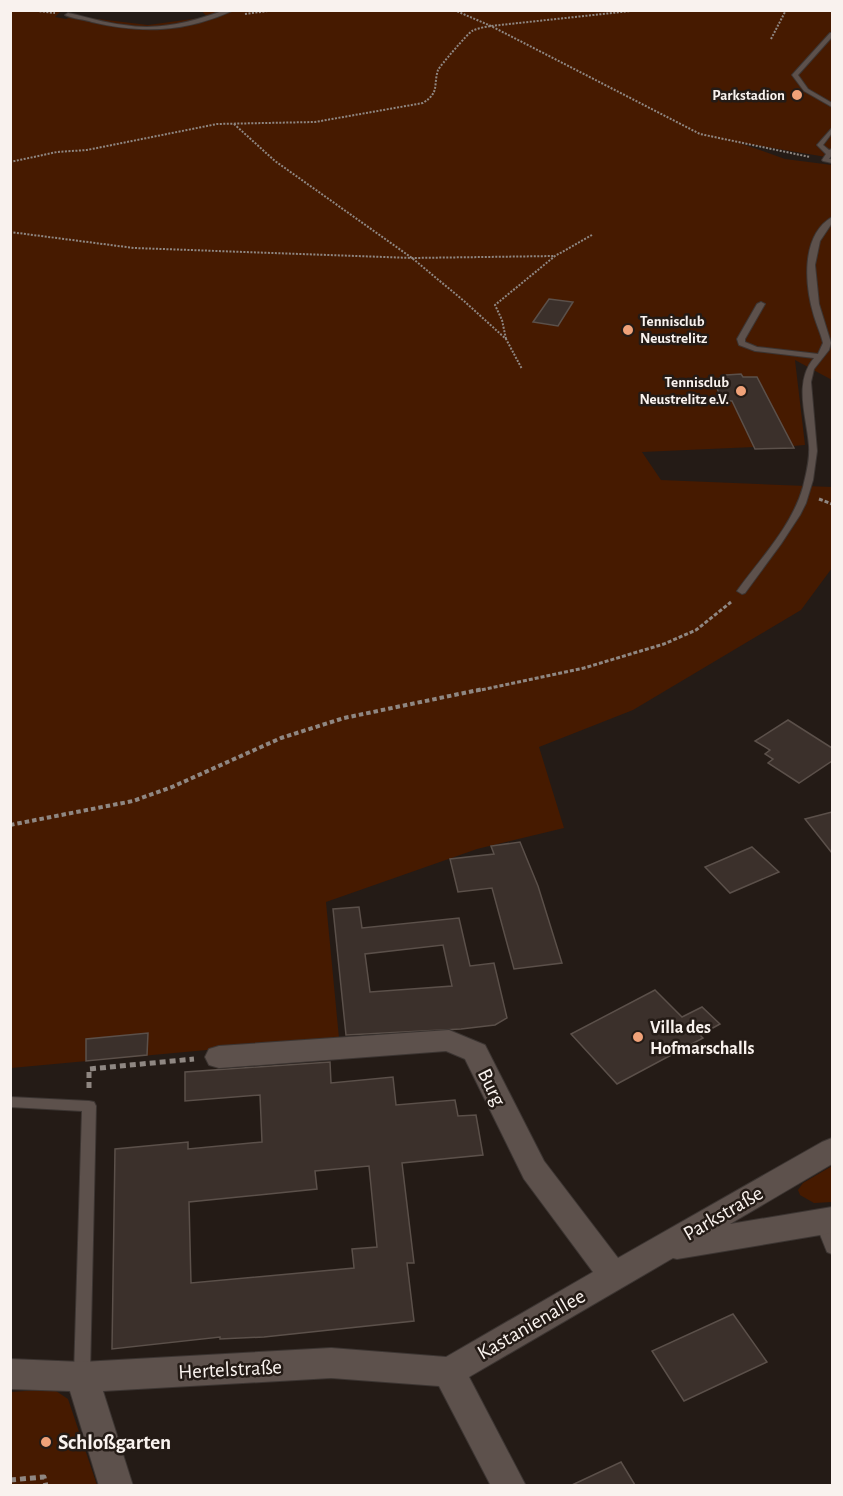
<svg xmlns="http://www.w3.org/2000/svg" width="843" height="1496" viewBox="0 0 843 1496" font-family="'Alegreya Sans',sans-serif">
<rect width="100%" height="100%" fill="#241b16"/>
<g fill="#461a00">
<path d="M 201,10 L 832,11 L 832,158 L 737,142 L 785,159 L 832,165 L 832,380 L 795,360 L 805,445 L 755,449 L 754,447 L 642,452 L 661,480 L 832,487 L 832,568 L 801,610 L 633,710 L 539,747 L 564,828 L 477,849 L 326,902 L 339,1038 L 11,1068 L 11,11 L 72,11 L 60,12 L 55,17 L 66,19 L 73,16 L 148,25 L 207,17 Z"/>
<path d="M 832,1166 L 832,1202 L 814,1203 L 800,1195 L 798,1190 L 803,1183 Z"/>
<path d="M 53,1389 L 68,1399 L 97,1485 L 11,1486 L 11,1392 Z"/>
</g>
<g fill="#3b302b" stroke="#5b504a" stroke-width="1.5" fill-rule="evenodd">
<path d="M 549,299 L 573,302 L 558,326 L 533,322 Z"/>
<path d="M 741,374 L 743,377 L 757,377 L 794,448 L 755,449 L 732,401 L 722,401 L 714,381 L 726,375 Z"/>
<path d="M 788,720 L 832,748 L 832,761 L 799,783 L 768,763 L 773,759 L 765,754 L 770,750 L 755,741 Z"/>
<path d="M 832,812 L 832,853 L 805,819 Z"/>
<path d="M 520,842 L 538,886 L 562,963 L 514,969 L 492,888 L 458,892 L 450,859 L 494,854 L 491,846 Z"/>
<path d="M 752,847 L 779,872 L 730,893 L 705,867 Z"/>
<path d="M 359,907 L 362,928 L 459,918 L 470,966 L 494,963 L 507,1018 L 495,1025 L 461,1029 L 346,1035 L 333,909 ZM 443,945 L 452,986 L 370,992 L 365,954 Z"/>
<path d="M 655,990 L 682,1017 L 702,1007 L 720,1024 L 700,1035 L 703,1038 L 617,1084 L 571,1034 Z"/>
<path d="M 148,1033 L 147,1055 L 86,1061 L 86,1039 Z"/>
<path d="M 330,1062 L 331,1083 L 393,1077 L 396,1105 L 455,1100 L 458,1116 L 476,1115 L 483,1155 L 402,1163 L 414,1263 L 407,1263 L 414,1321 L 264,1337 L 220,1339 L 220,1337 L 112,1349 L 115,1149 L 188,1142 L 188,1149 L 262,1142 L 260,1095 L 185,1101 L 185,1072 ZM 369,1166 L 377,1247 L 352,1249 L 354,1268 L 191,1283 L 189,1202 L 317,1189 L 315,1171 Z"/>
<path d="M 733,1314 L 767,1362 L 684,1401 L 652,1351 Z"/>
<path d="M 621,1462 L 635,1485 L 572,1485 Z"/>
</g>
<g fill="none" stroke-linecap="round" stroke-linejoin="round">
<g stroke="#3c3532" stroke-width="2">
<g id="service">
<path d="M 225,10 L 234,10 C 186,32 143,34 92,22 C 84,19 73,19 65,15 L 68,13 C 87,17 105,23 124,25 C 159,31 192,22 225,10 Z"/>
<path d="M 830,33 L 832,33 L 832,37 L 798,75 L 808,89 L 832,103 L 832,107 L 804,91 L 792,75 Z"/>
<path d="M 832,128 L 832,133 L 823,145 L 829,150 L 832,149 L 832,155 L 829,159 L 832,159 L 832,163 L 823,161 L 822,160 L 826,154 L 817,145 Z"/>
<path d="M 832,217 L 832,223 L 820,241 L 815,265 L 819,304 L 831,343 L 829,350 L 814,369 L 811,382 L 817,451 L 813,480 L 806,503 L 800,515 L 781,544 L 745,593 L 742,594 L 737,591 C 761,558 792,526 803,487 C 806,474 810,460 809,446 C 807,417 793,383 814,358 L 755,351 L 739,345 L 737,339 L 757,304 L 761,302 L 765,304 L 745,339 L 745,342 L 757,347 L 818,354 L 823,343 C 821,334 817,326 814,316 C 805,286 800,236 832,217 Z"/>
<path d="M 10,1097 L 89,1101 L 94,1102 L 96,1106 L 90,1375 L 87,1380 L 82,1382 L 77,1380 L 74,1375 L 82,1111 L 10,1107 Z"/>
<path d="M 822,1216 L 827,1218 L 832,1231 L 832,1254 L 827,1252 L 815,1222 L 817,1218 Z"/>
</g>
</g>
<g stroke="#3c3532" stroke-width="2">
<path id="minor" d="M 449,1030 L 485,1045 L 544,1161 L 618,1258 L 822,1142 L 832,1138 L 832,1164 L 730,1224 L 832,1207 L 832,1233 L 677,1259 L 673,1258 L 469,1377 L 526,1486 L 491,1486 L 439,1386 L 331,1378 L 103,1391 L 133,1486 L 99,1486 L 70,1391 L 10,1389 L 10,1359 L 82,1362 L 331,1348 L 446,1357 L 593,1272 L 524,1179 L 465,1059 L 446,1051 L 219,1068 L 209,1065 L 205,1057 L 209,1049 L 219,1046 Z"/>
</g>
<g stroke="#8f8782" stroke-width="2" stroke-dasharray="2 1.5" stroke-linecap="butt">
<path d="M 29,10 L 55,13"/>
<path d="M 454,10 L 491,26 L 700,134 L 810,157"/>
<path d="M 245,14 L 275,10"/>
<path d="M 771,39 L 786,10"/>
<path d="M 234,124 L 275,161 L 412,258 L 464,301 L 506,339 L 522,369"/>
<path d="M 10,162 L 57,152 L 87,150 L 217,124 L 315,122 L 423,103 C 440,92 433,86 438,70 C 439,67 469,32 472,31 C 478,28 485,27 491,26 L 640,10"/>
<path d="M 10,232 L 134,248 L 412,258 L 555,256"/>
<path d="M 506,339 L 502,320 L 495,305 L 555,256 L 592,235"/>
</g>
<g stroke="#8f8782" stroke-width="3" stroke-dasharray="4 2" stroke-linecap="butt">
<path d="M 819,499 L 832,504"/>
<path d="M 476,691 L 584,668 L 664,644 L 696,630 L 731,602"/>
</g>
<path stroke="#8f8782" stroke-width="4" stroke-dasharray="4.5 3" stroke-linecap="butt" d="M 10,825 L 133,801 L 172,787 L 281,738 L 344,718 L 483,689"/>
<g stroke="#8f8782" stroke-width="5" stroke-dasharray="6 4" stroke-linecap="butt">
<path d="M 89,1088 L 89,1069 L 194,1059"/>
<path d="M 10,1480 L 44,1477 L 46,1486"/>
</g>
<use href="#service" fill="#5d514c" fill-rule="evenodd"/>
<use href="#minor" fill="#5d514c" fill-rule="evenodd"/>
</g>
<g fill="#f0a279" stroke="#241b16" stroke-width="2">
<circle cx="797" cy="95" r="6"/>
<circle cx="628" cy="330" r="6"/>
<circle cx="741" cy="391" r="6"/>
<circle cx="638" cy="1037" r="6"/>
<circle cx="46" cy="1442" r="6"/>
</g>
<g text-anchor="middle" stroke-width="5" stroke-linejoin="round" paint-order="stroke">
<g font-size="15" font-weight="bold" fill="#f9f2ee" stroke="#241b16" text-anchor="end">
<text x="785" y="100">Parkstadion</text>
<text x="640" y="326" text-anchor="start">Tennisclub<tspan x="640" dy="17">Neustrelitz</tspan></text>
<text x="729" y="387">Tennisclub<tspan x="729" dy="17">Neustrelitz e.V.</tspan></text>
</g>
<g font-size="18" font-weight="bold" fill="#f9f2ee" stroke="#241b16" text-anchor="start">
<text x="650" y="1033">Villa des<tspan x="650" dy="21">Hofmarschalls</tspan></text>
</g>
<g font-size="21" fill="#f9f2ee" stroke="#241b16">
<text transform="translate(492 1087) rotate(64)" y="7">Burg</text>
<text transform="translate(723 1213) rotate(-30)" y="7">Parkstraße</text>
<text transform="translate(531 1324) rotate(-30)" y="7">Kastanienallee</text>
<text transform="translate(230 1369) rotate(-3)" y="7">Hertelstraße</text>
</g>
<g font-size="21" font-weight="bold" fill="#f9f2ee" stroke="#241b16" text-anchor="start">
<text x="58" y="1449">Schloßgarten</text>
</g>
</g>
<rect width="843" height="1496" fill="none" stroke="#f9f2ee" stroke-width="24"/>
</svg>
